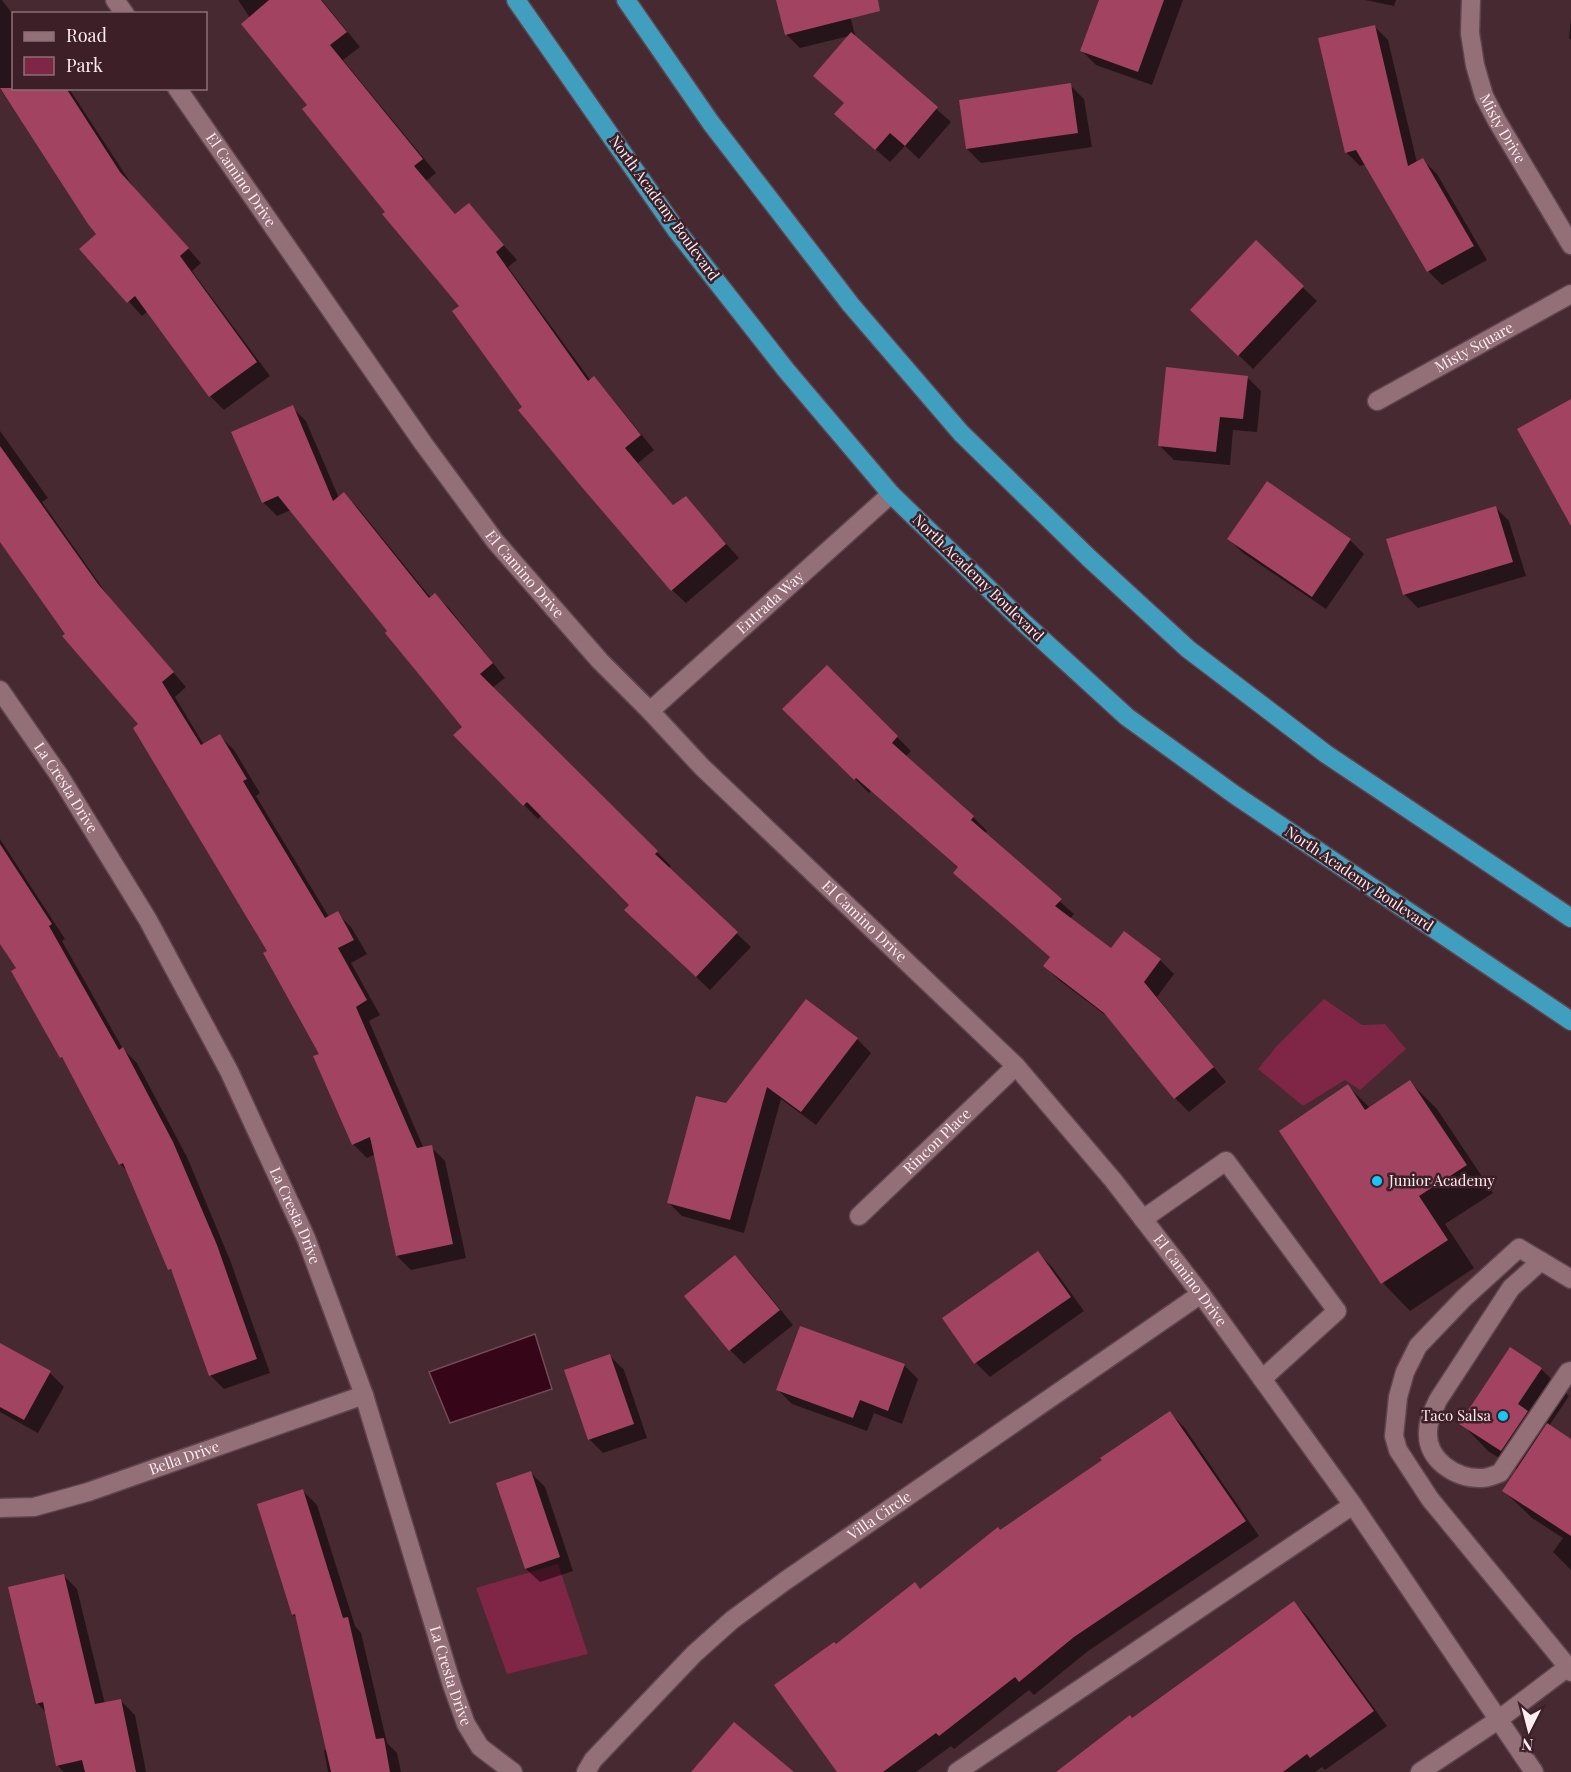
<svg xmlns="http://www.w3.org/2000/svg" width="1571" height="1772" viewBox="0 0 1571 1772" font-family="'Playfair Display',serif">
<rect width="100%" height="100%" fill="#472931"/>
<g fill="#7f2545">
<path d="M 1324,999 L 1362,1025 L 1385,1024 L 1406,1049 L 1360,1090 L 1345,1080 L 1303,1106 L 1258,1069 L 1276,1047 Z"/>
<path d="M 558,1564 L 588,1654 L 507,1674 L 476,1588 Z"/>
</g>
<path fill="#360618" stroke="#724b59" stroke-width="1.5" d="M 535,1334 L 552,1389 L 450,1423 L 429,1372 Z"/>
<g fill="#0007">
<path d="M 0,0 L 2,0 L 14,16 L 14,88 L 68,88 L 70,90 L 134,188 L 201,263 L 192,271 L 270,376 L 224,410 L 210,396 L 148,311 L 142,316 L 81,249 L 98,234 L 0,89 Z"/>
<path d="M 238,0 L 322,0 L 360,47 L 343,60 L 436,173 L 426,181 L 456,215 L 468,205 L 517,260 L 508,267 L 591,381 L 593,378 L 607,392 L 654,450 L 638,463 L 674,506 L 685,498 L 739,558 L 686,603 L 672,590 L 524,407 L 461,306 L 387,212 L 309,105 Z"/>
<path d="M 777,0 L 846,0 L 855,35 L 853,35 L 951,122 L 919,159 L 905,146 L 890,162 L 836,114 L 845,104 L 815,76 L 849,36 L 800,48 L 786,34 Z"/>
<path d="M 1100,0 L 1183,0 L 1152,85 L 1096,65 L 1082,51 Z"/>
<path d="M 1365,0 L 1396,0 L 1394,6 Z"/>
<path d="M 1571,19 L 1571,40 L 1569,38 Z"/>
<path d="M 1374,26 L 1388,40 L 1417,163 L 1423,160 L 1437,174 L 1487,260 L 1442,285 L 1428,271 L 1366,164 L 1360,166 L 1346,152 Z"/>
<path d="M 1070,85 L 1084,99 L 1092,147 L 981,163 L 967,149 Z"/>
<path d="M 1256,243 L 1317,301 L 1253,369 L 1206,324 Z"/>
<path d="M 1247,377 L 1261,391 L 1257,432 L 1233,430 L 1230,465 L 1174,460 L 1160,446 Z"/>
<path d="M 292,407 L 306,421 L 339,498 L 344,494 L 358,508 L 431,598 L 435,595 L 449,608 L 505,678 L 492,688 L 671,866 L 668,869 L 751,947 L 710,990 L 640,924 L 631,905 L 542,815 L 538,819 L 455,735 L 464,727 L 390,631 L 291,510 L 277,516 L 263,502 Z"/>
<path d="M 0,431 L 48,498 L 42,502 L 111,600 L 186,687 L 175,697 L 204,745 L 220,736 L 234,750 L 260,793 L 256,796 L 329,917 L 337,913 L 351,927 L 367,954 L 351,963 L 380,1015 L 369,1021 L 424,1149 L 431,1147 L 445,1161 L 466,1258 L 411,1270 L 397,1256 L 376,1154 L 367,1158 L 353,1144 L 321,1054 L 269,951 L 141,725 L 67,634 L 0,540 Z"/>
<path d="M 1495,507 L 1509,521 L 1526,576 L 1418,608 L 1404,594 Z"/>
<path d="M 1229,539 L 1350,540 L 1364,554 L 1326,609 L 1243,553 Z"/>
<path d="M 827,667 L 911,751 L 905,757 L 973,817 L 987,831 L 984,834 L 1074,914 L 1070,919 L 1111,950 L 1124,933 L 1160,960 L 1174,974 L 1157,997 L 1226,1082 L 1189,1112 L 1175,1098 L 1113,1021 L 1059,980 L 1045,966 L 1052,958 L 959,868 L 871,791 L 869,793 L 785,709 Z"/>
<path d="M 0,839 L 65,939 L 62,941 L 123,1049 L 137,1063 L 187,1157 L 230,1260 L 270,1373 L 224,1389 L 210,1375 L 174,1274 L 170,1269 L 128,1172 L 120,1164 L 67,1063 L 61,1057 L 18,969 L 0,941 Z"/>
<path d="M 857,1039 L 871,1053 L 816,1125 L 781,1099 L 744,1233 L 682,1216 L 668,1202 L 726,1105 Z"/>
<path d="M 1410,1082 L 1437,1109 L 1493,1193 L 1445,1224 L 1474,1268 L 1410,1311 L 1383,1283 L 1281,1131 L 1348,1086 L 1370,1108 Z"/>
<path d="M 1038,1253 L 1052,1267 L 1084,1311 L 990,1377 L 976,1363 L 944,1318 Z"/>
<path d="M 735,1257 L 749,1271 L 793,1325 L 744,1364 L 730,1350 L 687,1296 Z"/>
<path d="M 0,1345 L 50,1373 L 64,1387 L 38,1433 L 0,1412 Z"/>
<path d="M 1510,1349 L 1541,1369 L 1569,1396 L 1549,1426 L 1571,1441 L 1571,1570 L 1553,1552 L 1563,1538 L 1532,1518 L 1504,1491 L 1518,1470 L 1488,1451 L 1461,1423 Z"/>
<path d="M 610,1356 L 624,1370 L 647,1438 L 603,1453 L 589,1439 Z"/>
<path d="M 904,1365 L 918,1379 L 902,1424 L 874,1413 L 867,1431 L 792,1404 L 778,1390 Z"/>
<path d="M 1170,1413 L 1184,1427 L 1259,1536 L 1088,1651 L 1034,1695 L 1029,1690 L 954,1749 L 951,1746 L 916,1772 L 839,1772 L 836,1646 L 921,1591 L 1000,1532 Z"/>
<path d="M 531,1473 L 545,1487 L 573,1571 L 540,1582 L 526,1569 Z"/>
<path d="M 303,1491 L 317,1505 L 355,1626 L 361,1633 L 387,1743 L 397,1753 L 401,1772 L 328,1772 L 324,1750 L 327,1750 L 297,1618 L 293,1615 Z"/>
<path d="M 63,1575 L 77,1589 L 105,1704 L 121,1701 L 135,1715 L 146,1772 L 64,1772 L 57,1765 L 46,1712 L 37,1703 Z"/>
<path d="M 1294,1603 L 1308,1617 L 1387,1726 L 1325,1770 L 1322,1767 L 1315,1772 L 1057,1772 Z"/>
</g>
<g fill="#a14361">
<path d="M 269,0 L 321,0 L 347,32 L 330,45 L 423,159 L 414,166 L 455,214 L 469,203 L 504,245 L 496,252 L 588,381 L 594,376 L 641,435 L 625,448 L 673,505 L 686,496 L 726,544 L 671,591 L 580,485 L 518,410 L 522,407 L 452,311 L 459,306 L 382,214 L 385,212 L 302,109 L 307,105 L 241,24 Z"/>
<path d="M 776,0 L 878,0 L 880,11 L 785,35 Z"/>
<path d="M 1099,0 L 1164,0 L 1138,72 L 1080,51 Z"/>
<path d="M 1375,25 L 1408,166 L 1423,158 L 1474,246 L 1427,272 L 1356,150 L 1345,153 L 1318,38 Z"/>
<path d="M 851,32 L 938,107 L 905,146 L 890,133 L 875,150 L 834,114 L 844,103 L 813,76 Z"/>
<path d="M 1071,83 L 1078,133 L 966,149 L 959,100 Z"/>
<path d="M 0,88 L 66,88 L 120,172 L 189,248 L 180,256 L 257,362 L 209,397 L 135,296 L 127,303 L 79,249 L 96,234 L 88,224 Z"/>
<path d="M 1256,240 L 1304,286 L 1238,356 L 1190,310 Z"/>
<path d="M 1166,367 L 1248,376 L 1243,419 L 1220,417 L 1216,452 L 1158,446 Z"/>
<path d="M 1571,399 L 1571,526 L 1517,429 Z"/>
<path d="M 293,405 L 333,501 L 344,492 L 429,598 L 435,593 L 493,663 L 480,674 L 658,851 L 655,854 L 738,932 L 696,977 L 624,910 L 629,905 L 527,802 L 523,806 L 453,735 L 462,727 L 385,633 L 387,631 L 278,496 L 262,503 L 231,432 Z"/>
<path d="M 0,446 L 98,584 L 174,672 L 162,682 L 201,745 L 220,734 L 247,779 L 243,781 L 325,918 L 338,911 L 354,940 L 338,948 L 367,1000 L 356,1007 L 417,1148 L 432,1145 L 453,1244 L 396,1256 L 370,1137 L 352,1145 L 313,1056 L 319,1054 L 263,953 L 267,951 L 133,728 L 138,724 L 62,636 L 65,634 L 0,542 Z"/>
<path d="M 1267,481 L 1351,539 L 1312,597 L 1227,539 Z"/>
<path d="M 1496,506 L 1513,562 L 1403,595 L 1386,539 Z"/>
<path d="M 827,665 L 898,736 L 892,743 L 974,816 L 971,820 L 1062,899 L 1055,906 L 1111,948 L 1124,931 L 1161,959 L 1144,982 L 1214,1067 L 1174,1099 L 1104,1013 L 1043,966 L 1050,957 L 953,873 L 958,867 L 856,778 L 854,780 L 782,709 Z"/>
<path d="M 0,844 L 52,924 L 49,926 L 119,1050 L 123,1047 L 173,1142 L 217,1245 L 257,1359 L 209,1376 L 171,1269 L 168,1270 L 123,1163 L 119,1165 L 62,1057 L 60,1058 L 11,971 L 16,968 L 0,944 Z"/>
<path d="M 806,999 L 858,1038 L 801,1112 L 767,1087 L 730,1220 L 667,1203 L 696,1096 L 726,1103 Z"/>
<path d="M 1410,1080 L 1467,1165 L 1419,1196 L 1448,1240 L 1381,1284 L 1279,1131 L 1348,1084 L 1365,1110 Z"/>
<path d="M 1038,1251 L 1071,1297 L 974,1364 L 942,1318 Z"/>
<path d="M 735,1255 L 780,1310 L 729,1351 L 684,1296 Z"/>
<path d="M 800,1326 L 905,1364 L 888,1411 L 860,1400 L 853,1418 L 776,1390 Z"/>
<path d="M 0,1343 L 51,1371 L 24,1420 L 0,1407 Z"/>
<path d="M 1510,1347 L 1542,1368 L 1518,1404 L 1528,1411 L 1501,1451 L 1459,1424 Z"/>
<path d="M 610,1354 L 634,1424 L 588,1440 L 564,1370 Z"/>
<path d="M 1170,1411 L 1246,1521 L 1074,1637 L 1019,1682 L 1015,1677 L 939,1736 L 936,1733 L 883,1772 L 837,1772 L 774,1685 L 834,1642 L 836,1644 L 915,1582 L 920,1589 L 998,1527 L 1000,1530 L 1102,1460 L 1100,1458 Z"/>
<path d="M 1547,1423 L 1571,1439 L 1571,1536 L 1502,1491 Z"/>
<path d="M 531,1471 L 560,1557 L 525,1569 L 496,1483 Z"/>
<path d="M 303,1489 L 343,1618 L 348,1617 L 376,1739 L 384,1738 L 390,1772 L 331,1772 L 295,1614 L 292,1615 L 257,1504 Z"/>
<path d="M 64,1574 L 95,1704 L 121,1699 L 136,1772 L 85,1772 L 82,1760 L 56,1766 L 43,1702 L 36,1704 L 8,1587 Z"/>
<path d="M 1294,1601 L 1374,1711 L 1310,1758 L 1307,1754 L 1283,1772 L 1056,1772 L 1130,1715 L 1132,1718 Z"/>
<path d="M 734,1722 L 794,1772 L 691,1772 Z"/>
</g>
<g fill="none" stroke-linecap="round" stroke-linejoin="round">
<g stroke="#5e454d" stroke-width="21">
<g id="service">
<path d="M 1143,1219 L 1226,1161 L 1337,1311 L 1262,1379"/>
<path d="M 1541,1261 L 1511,1288 L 1438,1400 C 1433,1411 1428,1420 1428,1431 C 1426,1460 1456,1479 1482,1478 C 1488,1478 1494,1475 1500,1473 L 1568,1372 L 1571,1371"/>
<path d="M 1568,1667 L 1430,1499 L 1398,1450 L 1394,1436 L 1398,1397 L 1405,1372 L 1418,1346 L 1464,1298 L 1519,1248 L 1571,1279"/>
<path d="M 1498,1720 L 1568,1667 L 1571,1672"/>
<path d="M 957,1772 L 1353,1505"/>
</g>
</g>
<g stroke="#5e454d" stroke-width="21">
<g id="minor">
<path d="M 115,0 L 125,14"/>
<path id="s1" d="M 1471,0 L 1470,33 L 1475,65 L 1484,96 L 1497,121 L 1571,245"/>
<path id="s2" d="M 177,88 L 423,443 L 495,541 L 600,661 L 650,711 L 702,767 L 1016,1066 L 1113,1180 L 1201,1294 L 1353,1505 L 1534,1772"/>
<path id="s3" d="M 1377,401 L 1571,294"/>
<path id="s4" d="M 0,690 L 59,775 L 148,920 L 229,1071 L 306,1238 L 364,1395 L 452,1685 L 466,1724 L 480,1747 L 513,1772"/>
<path id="s5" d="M 650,711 L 891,494"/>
<path id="s6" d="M 859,1216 L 1016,1066"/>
<path id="s7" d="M 0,1508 L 34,1507 L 88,1492 L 364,1395"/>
<path id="s8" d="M 586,1772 L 593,1760 L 694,1654 L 732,1620 L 785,1581 L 1201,1294"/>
<path d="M 1420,1772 L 1498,1720"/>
</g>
</g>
<g stroke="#5e454d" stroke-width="21">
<g id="trunk">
<path d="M 516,0 L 677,231 L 786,370 L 891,494 L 1024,623 L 1127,717 L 1235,795 L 1571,1021"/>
<path d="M 626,0 L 711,123 L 851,305 L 961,433 L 1089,558 L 1188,649 L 1326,754 L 1571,918"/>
</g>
</g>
<use href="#service" stroke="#936f78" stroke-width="18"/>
<use href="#minor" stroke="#936f78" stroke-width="18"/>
<use href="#trunk" stroke="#409fbf" stroke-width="18"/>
</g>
<g fill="#10cafa" stroke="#3c1f27" stroke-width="2">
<circle cx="1377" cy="1181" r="6"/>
<circle cx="1503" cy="1416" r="6"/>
</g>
<g text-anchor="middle" stroke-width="5" stroke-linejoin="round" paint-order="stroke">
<g font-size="15" fill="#fdecf0" stroke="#3c1f27">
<text dy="5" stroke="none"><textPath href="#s1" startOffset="135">Misty Drive</textPath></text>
<text dy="5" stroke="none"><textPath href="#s2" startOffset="112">El Camino Drive</textPath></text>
<text transform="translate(664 208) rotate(54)" y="5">North Academy Boulevard</text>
<text dy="5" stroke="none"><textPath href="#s3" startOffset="111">Misty Square</textPath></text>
<text dy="5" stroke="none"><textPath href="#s2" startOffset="598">El Camino Drive</textPath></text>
<text transform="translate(978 578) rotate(44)" y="5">North Academy Boulevard</text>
<text dy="5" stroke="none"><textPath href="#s5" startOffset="162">Entrada Way</textPath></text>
<text dy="5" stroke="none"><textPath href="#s4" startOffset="118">La Cresta Drive</textPath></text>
<text transform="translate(1359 879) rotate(34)" y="5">North Academy Boulevard</text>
<text dy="5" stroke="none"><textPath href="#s2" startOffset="1084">El Camino Drive</textPath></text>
<text dy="5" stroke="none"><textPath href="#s6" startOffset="108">Rincon Place</textPath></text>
<text dy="5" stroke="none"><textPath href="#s4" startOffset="604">La Cresta Drive</textPath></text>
<text dy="5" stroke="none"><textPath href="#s2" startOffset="1570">El Camino Drive</textPath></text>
<text dy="5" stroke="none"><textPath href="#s7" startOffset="192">Bella Drive</textPath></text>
<text dy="5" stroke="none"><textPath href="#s8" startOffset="392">Villa Circle</textPath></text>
<text dy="5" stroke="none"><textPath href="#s4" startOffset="1090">La Cresta Drive</textPath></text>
</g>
<g font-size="15" fill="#fdecf0" stroke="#3c1f27" text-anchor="start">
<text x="1389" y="1186">Junior Academy</text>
<text x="1491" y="1421" text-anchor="end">Taco Salsa</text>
</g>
</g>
<rect x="12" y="12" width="195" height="78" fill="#3c1f27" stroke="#897177" stroke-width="1.5"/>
<rect x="24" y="32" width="30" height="9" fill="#936f78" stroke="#897177" stroke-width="1.5"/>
<text x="66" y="42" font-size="18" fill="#fdecf0">Road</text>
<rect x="24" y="57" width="30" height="18" fill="#7f2545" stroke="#897177" stroke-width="1.5"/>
<text x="66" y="72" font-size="18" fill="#fdecf0">Park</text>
<g transform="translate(1529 1730) rotate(186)" stroke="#3c1f27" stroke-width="4.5" paint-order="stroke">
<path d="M0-4.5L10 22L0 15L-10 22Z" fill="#fdecf0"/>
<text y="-9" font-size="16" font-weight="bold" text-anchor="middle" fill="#fdecf0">N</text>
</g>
</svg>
